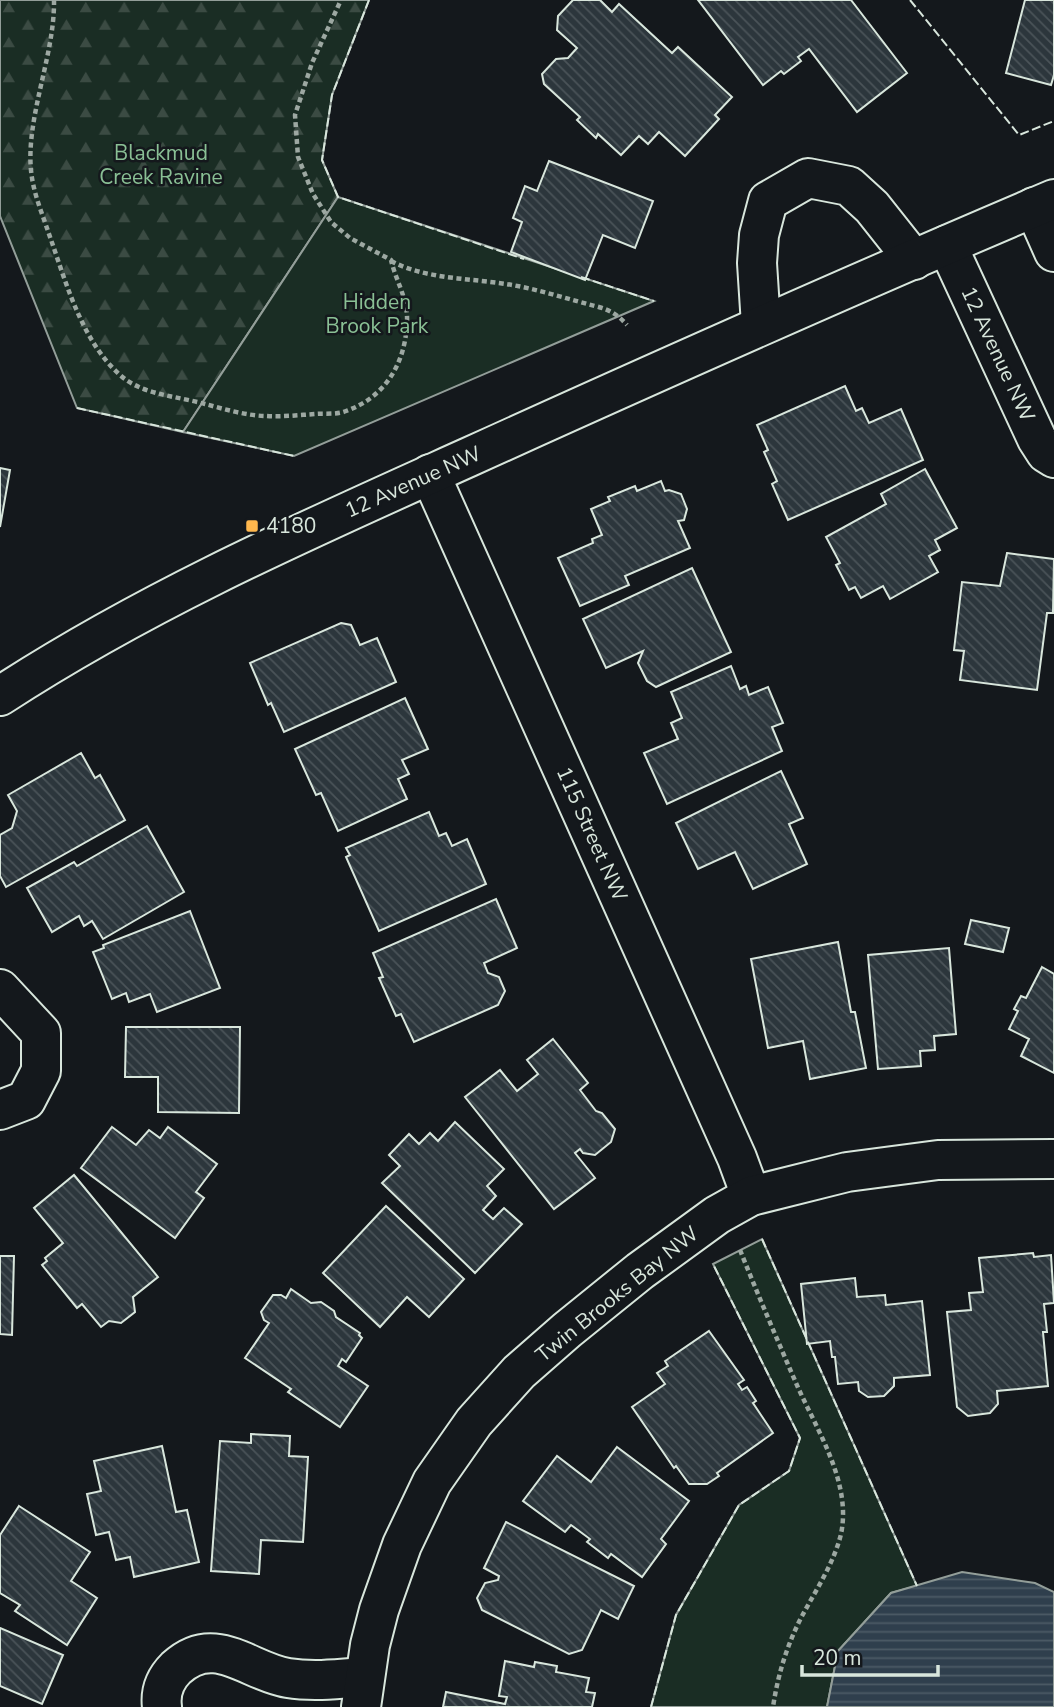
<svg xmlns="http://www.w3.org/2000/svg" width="1054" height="1707" viewBox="0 0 1054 1707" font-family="'Nunito Sans',sans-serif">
<defs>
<pattern id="forest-firs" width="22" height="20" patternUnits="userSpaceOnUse" patternTransform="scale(1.75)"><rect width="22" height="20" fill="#1a2d24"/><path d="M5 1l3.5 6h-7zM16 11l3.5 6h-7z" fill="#3b4b43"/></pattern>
<pattern id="water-rules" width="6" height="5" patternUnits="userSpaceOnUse" patternTransform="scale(1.75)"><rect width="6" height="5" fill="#2f3f4d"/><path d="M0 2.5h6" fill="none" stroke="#4c5b66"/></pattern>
<pattern id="building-back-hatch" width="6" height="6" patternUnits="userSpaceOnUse" patternTransform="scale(1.75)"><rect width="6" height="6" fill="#2c363c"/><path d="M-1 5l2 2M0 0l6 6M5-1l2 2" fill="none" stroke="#4a5358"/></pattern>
</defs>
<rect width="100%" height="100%" fill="#14181c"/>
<path fill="url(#forest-firs)" stroke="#939e99" stroke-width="2" d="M 0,0 L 369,0 L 332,95 L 322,160 L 338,197 L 183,432 L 77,408 L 0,216 Z"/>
<g fill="#1a2d24" stroke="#939e99" stroke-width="2">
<path d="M 338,197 L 654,301 L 294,456 L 183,432 Z"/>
<path d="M 762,1239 L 917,1586 L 891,1593 L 838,1651 L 827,1707 L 651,1707 L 676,1615 L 739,1505 L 789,1471 L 800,1438 L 713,1264 Z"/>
</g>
<path fill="url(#water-rules)" stroke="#939e99" stroke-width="2" d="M 962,1572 L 1035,1583 L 1054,1592 L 1054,1707 L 827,1707 L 838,1651 L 891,1593 Z"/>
<g fill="url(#building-back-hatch)" stroke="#d8e6dc" stroke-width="2">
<path d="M 573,0 L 600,0 L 612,12 L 619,4 L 672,53 L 678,47 L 732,97 L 715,115 L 719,119 L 685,156 L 659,132 L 648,144 L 639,136 L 621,155 L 598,134 L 596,138 L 577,120 L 580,117 L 544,84 L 542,74 L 556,59 L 568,58 L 577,48 L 557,30 L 558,16 Z"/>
<path d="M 698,0 L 851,0 L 907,73 L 857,112 L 809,49 L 798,57 L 801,61 L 784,74 L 781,71 L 763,85 Z"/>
<path d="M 1025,0 L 1054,0 L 1054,75 L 1051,85 L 1006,73 Z"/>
<path d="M 549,161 L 653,201 L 635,248 L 603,235 L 585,280 L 511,252 L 522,222 L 513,218 L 525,186 L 537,191 Z"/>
<path d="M 845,386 L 856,411 L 862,408 L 869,423 L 901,409 L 923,460 L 788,520 L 772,484 L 777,481 L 764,452 L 768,450 L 757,425 Z"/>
<path d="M 0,468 L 10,470 L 0,527 Z"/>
<path d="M 925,469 L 957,528 L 935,540 L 940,550 L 929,556 L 938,572 L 890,599 L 883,586 L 861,598 L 855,587 L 849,590 L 836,565 L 840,563 L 826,537 L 886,504 L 881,494 Z"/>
<path d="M 661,481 L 665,491 L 669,490 L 681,494 L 687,509 L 684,520 L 678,521 L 690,548 L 625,576 L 629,585 L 580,606 L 558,558 L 593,543 L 592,539 L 602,535 L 591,509 L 610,501 L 608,497 L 635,486 L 637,491 Z"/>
<path d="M 1007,553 L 1054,559 L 1053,613 L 1047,613 L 1037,690 L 960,680 L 964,651 L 954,650 L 962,582 L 1000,586 Z"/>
<path d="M 692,568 L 731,652 L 656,687 L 647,681 L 638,663 L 643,651 L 606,668 L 583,619 Z"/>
<path d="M 341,623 L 351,625 L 360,645 L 377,638 L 396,682 L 284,732 L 271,703 L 268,705 L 250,663 Z"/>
<path d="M 731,666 L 740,689 L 746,686 L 749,695 L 768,687 L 783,723 L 772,727 L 782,751 L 667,804 L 644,753 L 678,739 L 671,723 L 682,718 L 671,692 Z"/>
<path d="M 405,698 L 428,749 L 402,760 L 409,774 L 398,779 L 407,799 L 338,831 L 321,793 L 316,795 L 295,749 Z"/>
<path d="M 81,753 L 95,778 L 100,775 L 125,820 L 6,887 L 0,876 L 0,835 L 12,828 L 17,811 L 8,795 Z"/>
<path d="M 781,771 L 803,818 L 789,824 L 807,864 L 753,889 L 735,852 L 698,869 L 676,823 Z"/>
<path d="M 429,812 L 439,836 L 446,833 L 452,846 L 467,839 L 486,884 L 379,931 L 346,857 L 350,855 L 346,848 Z"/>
<path d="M 147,826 L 184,892 L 103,939 L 92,921 L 84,926 L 79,916 L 52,932 L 27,888 L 74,862 L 77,866 Z"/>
<path d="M 496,899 L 517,948 L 484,963 L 488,973 L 499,977 L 505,991 L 498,1005 L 414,1042 L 401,1014 L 396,1016 L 379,978 L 383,977 L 373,953 Z"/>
<path d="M 190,911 L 220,988 L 157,1012 L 150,994 L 129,1002 L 126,993 L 112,999 L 93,952 L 104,948 L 103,945 Z"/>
<path d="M 971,920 L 1009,928 L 1003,952 L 965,944 Z"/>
<path d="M 838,942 L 851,1012 L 855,1012 L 866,1068 L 810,1079 L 803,1041 L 768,1048 L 751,959 Z"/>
<path d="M 949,948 L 956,1034 L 934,1036 L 935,1050 L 920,1051 L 921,1066 L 878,1069 L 868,955 Z"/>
<path d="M 1042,967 L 1054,974 L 1054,1073 L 1021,1056 L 1029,1039 L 1009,1029 L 1018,1011 L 1014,1009 L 1021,996 L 1026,998 Z"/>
<path d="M 126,1027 L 240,1027 L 239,1113 L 158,1112 L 158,1077 L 125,1077 Z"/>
<path d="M 553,1039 L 588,1083 L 580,1090 L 596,1111 L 602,1113 L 615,1129 L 611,1142 L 595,1155 L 583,1153 L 580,1149 L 575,1153 L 595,1178 L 554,1209 L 465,1097 L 500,1070 L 517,1091 L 538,1074 L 527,1060 Z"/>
<path d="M 455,1122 L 504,1169 L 487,1186 L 496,1196 L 483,1210 L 493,1219 L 504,1208 L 522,1224 L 475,1273 L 382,1183 L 400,1166 L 389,1155 L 409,1134 L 419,1144 L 430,1133 L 438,1141 Z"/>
<path d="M 112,1127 L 136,1145 L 149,1130 L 160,1138 L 168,1127 L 217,1164 L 196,1192 L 204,1198 L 175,1238 L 81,1168 Z"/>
<path d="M 74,1175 L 158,1277 L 133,1297 L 135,1312 L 121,1323 L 109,1321 L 101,1327 L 82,1304 L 77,1308 L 42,1265 L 47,1261 L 45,1258 L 63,1243 L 34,1208 Z"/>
<path d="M 386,1206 L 464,1279 L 429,1317 L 407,1297 L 380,1327 L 323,1273 Z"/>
<path d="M 1033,1253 L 1034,1257 L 1051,1255 L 1054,1303 L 1044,1304 L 1047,1332 L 1043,1332 L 1048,1386 L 997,1391 L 998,1404 L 990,1413 L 968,1416 L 957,1407 L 947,1312 L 971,1310 L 969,1293 L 983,1292 L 979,1258 Z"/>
<path d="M 0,1256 L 14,1256 L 12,1335 L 0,1334 Z"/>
<path d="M 855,1278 L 857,1297 L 885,1295 L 886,1305 L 922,1301 L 930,1375 L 894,1378 L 894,1386 L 884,1396 L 868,1397 L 859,1391 L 858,1382 L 838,1384 L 835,1357 L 832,1357 L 830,1341 L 807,1344 L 801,1284 Z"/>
<path d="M 291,1289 L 311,1303 L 321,1302 L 334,1311 L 336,1317 L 360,1333 L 359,1335 L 362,1338 L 346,1362 L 342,1359 L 338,1366 L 368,1386 L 340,1427 L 288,1392 L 291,1389 L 245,1358 L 269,1323 L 264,1320 L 261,1312 L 273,1295 L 281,1295 L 286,1298 Z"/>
<path d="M 709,1331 L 744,1380 L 738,1384 L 742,1390 L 747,1387 L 756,1401 L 753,1403 L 773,1433 L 717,1473 L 719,1476 L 707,1484 L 689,1484 L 676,1466 L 674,1468 L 632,1407 L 665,1384 L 657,1373 L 668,1366 L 665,1361 Z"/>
<path d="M 251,1434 L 290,1436 L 289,1456 L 308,1457 L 303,1542 L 261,1540 L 259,1574 L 211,1571 L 220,1441 L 251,1443 Z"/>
<path d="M 162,1446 L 176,1512 L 187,1510 L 199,1562 L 134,1577 L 130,1557 L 116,1560 L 109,1532 L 96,1535 L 87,1494 L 101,1491 L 94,1461 Z"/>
<path d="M 617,1447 L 689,1501 L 661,1539 L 666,1544 L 642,1577 L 611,1554 L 608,1558 L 587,1542 L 590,1539 L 571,1525 L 565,1532 L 523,1501 L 557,1456 L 591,1482 Z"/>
<path d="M 19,1506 L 90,1552 L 71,1581 L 97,1598 L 67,1645 L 15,1611 L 20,1605 L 0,1593 L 0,1535 Z"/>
<path d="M 506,1522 L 634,1586 L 618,1619 L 601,1610 L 582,1650 L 569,1654 L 482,1610 L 477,1598 L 485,1583 L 498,1580 L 499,1576 L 484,1568 Z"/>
<path d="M 0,1628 L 63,1655 L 42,1704 L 0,1686 Z"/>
<path d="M 505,1661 L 534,1667 L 535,1662 L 557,1666 L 556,1672 L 589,1678 L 586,1692 L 595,1693 L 592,1707 L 443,1707 L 446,1692 L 505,1704 L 507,1697 L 499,1696 Z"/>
</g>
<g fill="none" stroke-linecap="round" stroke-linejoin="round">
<g stroke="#d8e6dc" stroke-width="42">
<g id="minor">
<path d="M 1034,207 L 1054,252"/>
<path d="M 947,245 L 1037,439 L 1046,453 L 1054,458"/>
<path d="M 761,325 L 757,263 L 759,235 L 768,201 L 808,178 L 849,186 L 872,207 L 914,260"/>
<path d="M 430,474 L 737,1158 L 751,1196"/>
<path d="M 0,989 L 41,1033 L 41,1071 L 26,1100 L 0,1110"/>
<path d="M 162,1707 C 160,1692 165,1679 176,1668 C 215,1632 249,1672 288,1678 C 313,1682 339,1679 364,1677"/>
<path d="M 361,1707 L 370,1645 L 379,1610 L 402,1545 L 432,1482 L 474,1422 L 519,1372 L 567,1330 L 640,1271 L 717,1215 L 751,1196 L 847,1172 L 938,1160 L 1054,1159"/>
</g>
</g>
<g stroke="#d8e6dc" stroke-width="42">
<path id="tertiary" d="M 0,696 C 149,599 307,530 469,457 C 663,369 858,282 1054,199"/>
</g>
<g stroke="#9da8a2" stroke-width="4.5" stroke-dasharray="5 3.5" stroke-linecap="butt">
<path d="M 54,0 C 55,57 23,123 32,178 C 35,197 43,216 49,234 C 66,282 81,340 120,375 C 142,395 177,396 205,404 C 224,409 247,416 267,416 C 283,417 299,415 315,414 C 325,413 337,415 346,411 C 386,397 406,362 407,321 C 408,299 396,281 391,260 L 350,238 L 331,222 L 313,194 L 298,157 L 295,115 L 312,63 L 341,0"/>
<path d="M 391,261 C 427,280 473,278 512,285 C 535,289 558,296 580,302 C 601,308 612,308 627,325"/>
<path d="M 740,1250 C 758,1295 777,1339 796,1383 C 816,1429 852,1482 841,1534 C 834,1563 816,1590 802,1616 C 787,1645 778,1674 773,1707"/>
</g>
<use href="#minor" stroke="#14181c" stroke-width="38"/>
<use href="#tertiary" stroke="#14181c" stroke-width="38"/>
<g stroke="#d8e6dc" stroke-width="2" stroke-dasharray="9 3.5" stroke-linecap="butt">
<path d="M 369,0 L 332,95 L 322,160 L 338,197 L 524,259"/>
<path d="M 910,0 L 1019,135 L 1054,121"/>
<path d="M 581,277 L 654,301"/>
<path d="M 77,408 L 294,456"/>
<path d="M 762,1239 L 917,1586"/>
<path d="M 651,1707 L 676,1615 L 739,1505 L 789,1471 L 800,1438 L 713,1264"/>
</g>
</g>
<rect fill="#ffb74d" stroke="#14181c" stroke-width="2.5" x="245" y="519" width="14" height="14" rx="3.5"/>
<g text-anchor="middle" stroke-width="5" stroke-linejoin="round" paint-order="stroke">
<g font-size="21" fill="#8ac095" stroke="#14181c">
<text x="161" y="160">Blackmud<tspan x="161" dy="24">Creek Ravine</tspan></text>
<text x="377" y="309">Hidden<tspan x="377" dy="24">Brook Park</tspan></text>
</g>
<g font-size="21" fill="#d8e6dc" stroke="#14181c">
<text transform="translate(998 354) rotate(65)" y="7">12 Avenue NW</text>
<text transform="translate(413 482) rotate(-24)" y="7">12 Avenue NW</text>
<text transform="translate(592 834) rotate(66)" y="7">115 Street NW</text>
<text transform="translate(617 1294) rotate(-39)" y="7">Twin Brooks Bay NW</text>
</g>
<g font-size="21" fill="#d8e6dc" stroke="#14181c" text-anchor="start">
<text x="266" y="533">4180</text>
</g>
</g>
<path d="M802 1665v10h136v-10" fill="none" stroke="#d8e6dc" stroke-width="3.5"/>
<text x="813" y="1665" font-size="21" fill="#d8e6dc" stroke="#14181c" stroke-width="5" paint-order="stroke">20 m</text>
</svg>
